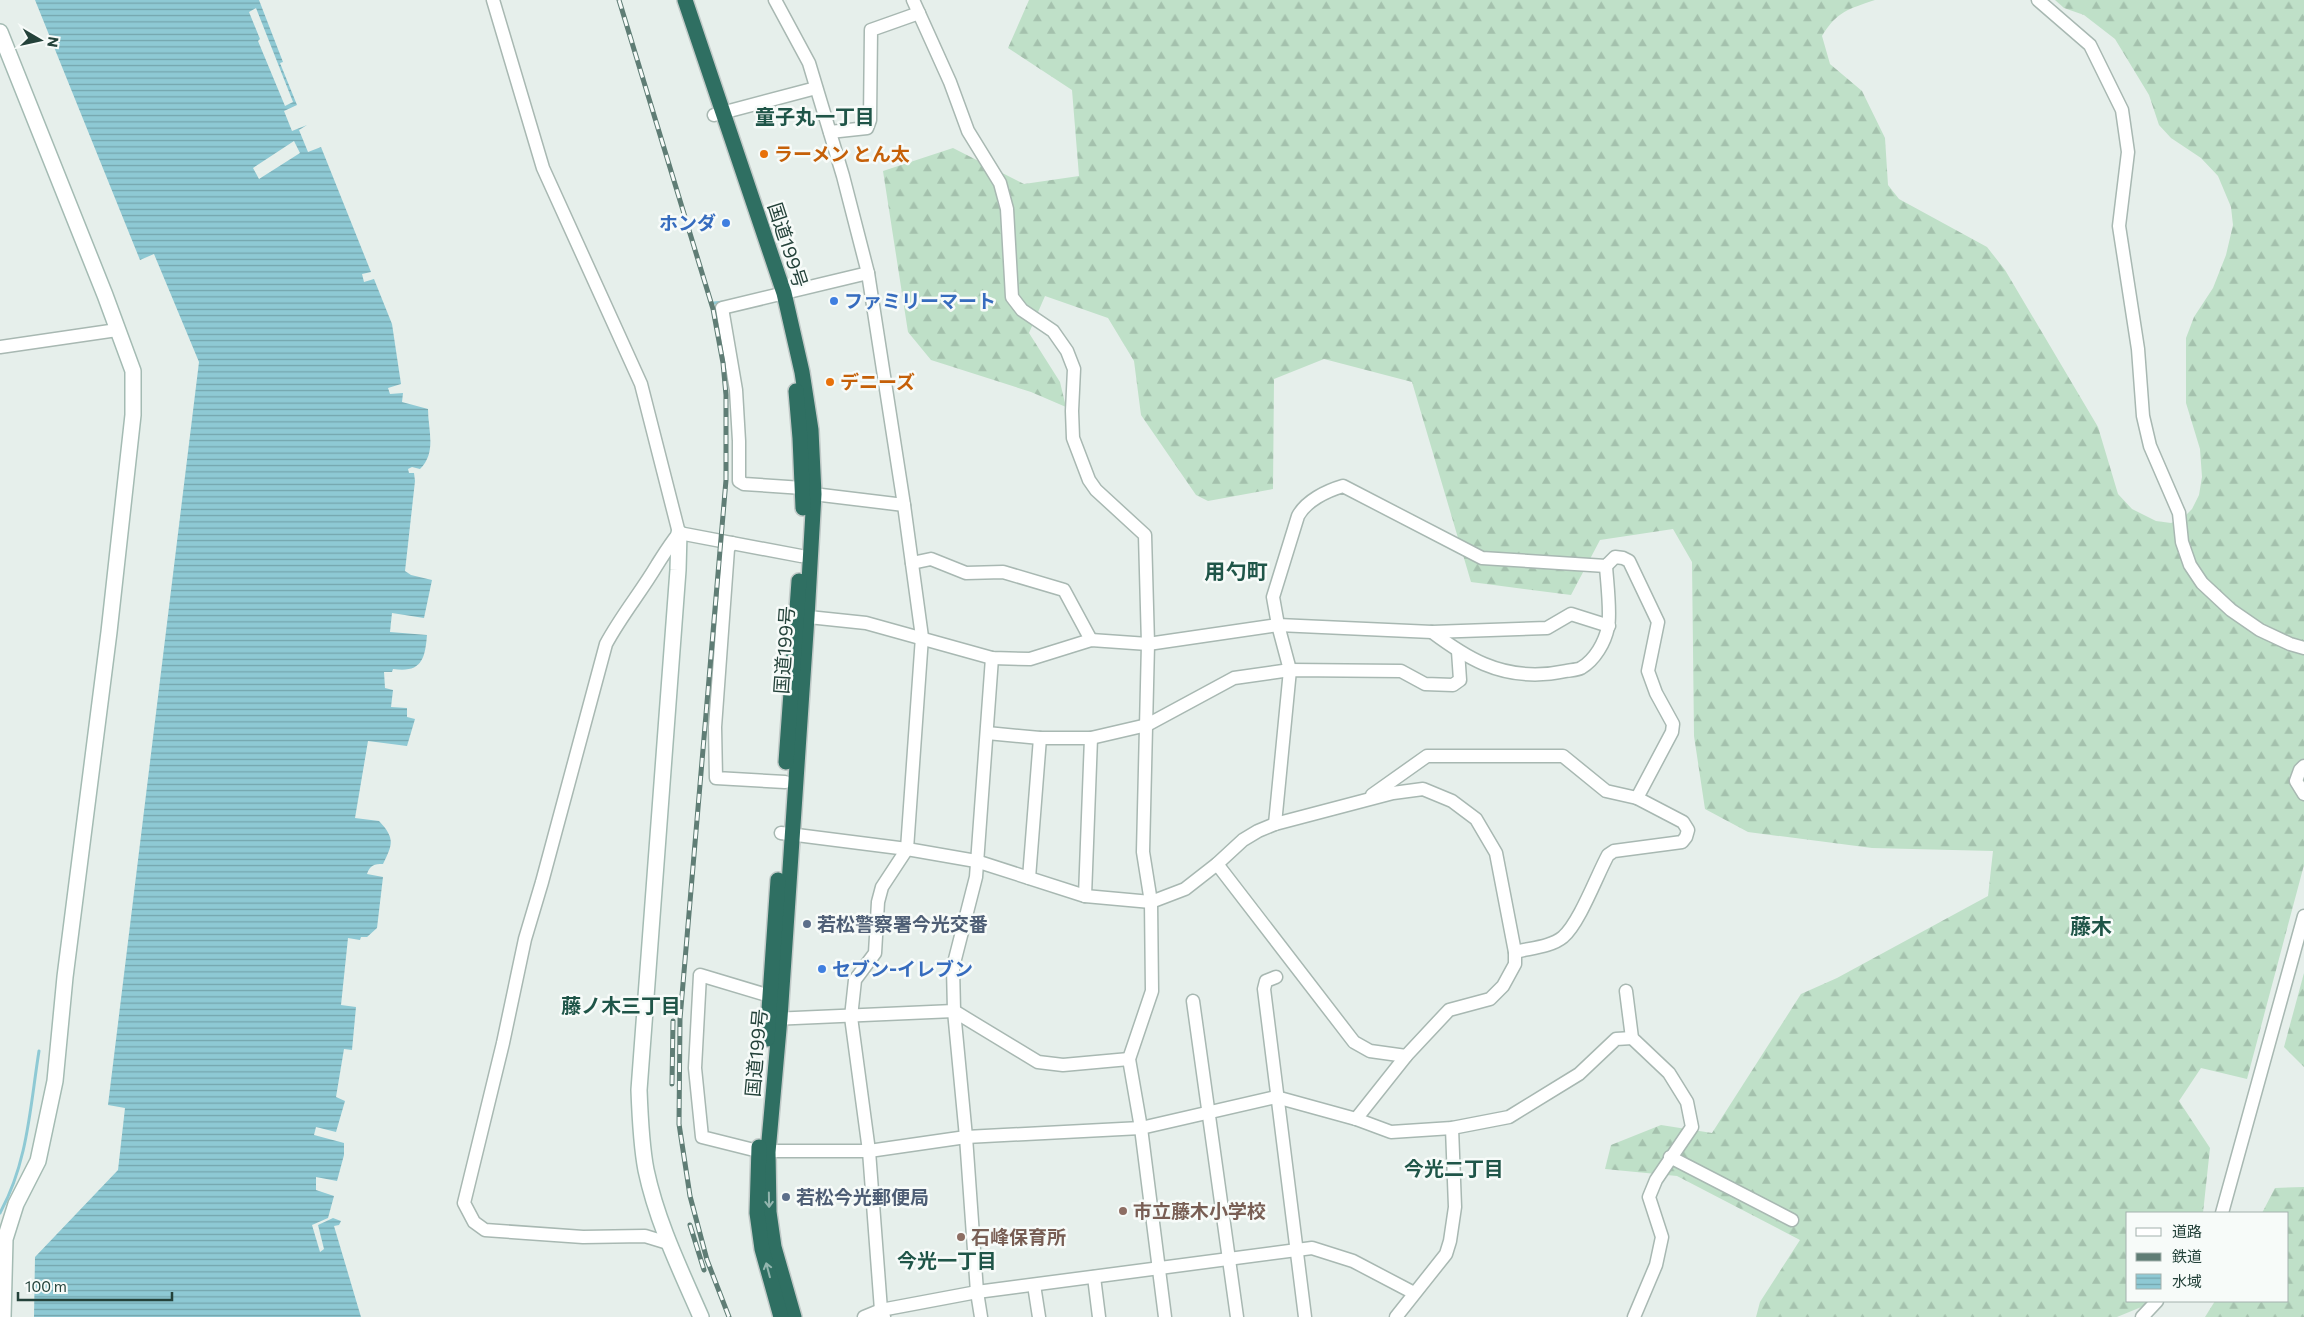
<svg xmlns="http://www.w3.org/2000/svg" width="2304" height="1317" viewBox="0 0 2304 1317" font-family="Commissioner,'Noto Sans JP',sans-serif">
<defs>
<pattern id="forest-firs" width="22" height="20" patternUnits="userSpaceOnUse" patternTransform="scale(1.25)"><rect width="22" height="20" fill="#bfe0c8"/><path d="M5 1l3.5 6h-7zM16 11l3.5 6h-7z" fill="#a4c1ad"/></pattern>
<pattern id="water-rules" width="6" height="5" patternUnits="userSpaceOnUse" patternTransform="scale(1.25)"><rect width="6" height="5" fill="#8ec9d4"/><path d="M0 2.5h6" fill="none" stroke="#74a5ad"/></pattern>
</defs>
<rect width="100%" height="100%" fill="#e6efeb"/>
<g fill="url(#forest-firs)">
<path d="M 1029,0 L 1875,0 C 1849,9 1837,11 1822,36 L 1830,64 L 1862,91 L 1885,138 L 1888,185 L 1899,199 L 1987,247 L 2005,270 L 2098,427 L 2118,494 L 2132,509 L 2156,521 L 2171,523 L 2182,519 L 2192,509 L 2199,495 L 2202,477 L 2200,449 L 2186,403 L 2186,338 L 2194,317 L 2213,288 L 2226,255 L 2233,225 L 2231,207 L 2218,176 L 2201,158 L 2171,138 L 2159,125 L 2149,95 L 2115,39 L 2084,15 L 2064,8 L 2055,0 L 2304,0 L 2304,865 L 2247,1079 L 2201,1068 L 2179,1101 L 2210,1148 L 2203,1213 L 2128,1213 L 2128,1301 L 2156,1301 L 2117,1317 L 1756,1317 L 1760,1302 L 1800,1240 L 1677,1176 L 1605,1169 L 1611,1145 L 1661,1125 L 1712,1133 L 1801,994 L 1837,978 L 1988,896 L 1993,851 L 1872,848 L 1748,832 L 1705,809 L 1694,736 L 1692,562 L 1673,529 L 1600,540 L 1571,595 L 1471,582 L 1412,382 L 1324,359 L 1274,379 L 1273,489 L 1208,501 L 1196,495 L 1141,415 L 1134,361 L 1108,318 L 1045,296 L 1029,333 L 1060,382 L 1066,407 L 1031,392 L 931,360 L 908,332 L 883,171 L 953,148 L 1024,184 L 1079,176 L 1072,90 L 1008,48 Z"/>
<path d="M 2304,973 L 2304,1067 L 2284,1047 Z"/>
<path d="M 2304,1187 L 2304,1317 L 2205,1317 L 2215,1301 L 2288,1301 L 2288,1213 L 2262,1213 L 2275,1188 Z"/>
</g>
<path fill="url(#water-rules)" fill-rule="evenodd" d="M 35,0 L 259,0 L 283,62 L 280,63 L 297,105 L 284,111 L 292,131 L 307,125 L 299,130 L 308,152 L 321,147 L 371,272 L 362,274 L 364,282 L 374,279 L 392,324 L 401,384 L 388,388 L 390,394 L 403,393 L 402,402 L 428,409 C 428,430 437,452 420,469 L 412,467 L 408,469 L 409,473 L 414,473 L 415,481 L 405,571 L 411,575 L 432,580 L 424,618 L 392,613 L 390,632 L 427,635 C 425,660 421,673 393,669 L 392,672 L 384,672 L 385,688 L 393,690 L 391,707 L 407,708 L 407,717 L 415,719 L 407,746 L 368,741 L 355,818 L 379,821 C 395,838 393,844 383,864 C 374,864 370,865 367,874 L 383,877 L 377,928 L 367,937 L 361,937 L 360,940 L 348,938 L 341,1005 L 356,1007 L 352,1050 L 344,1049 L 336,1097 L 345,1101 L 336,1132 L 316,1127 L 314,1135 L 344,1143 L 344,1155 L 337,1181 L 316,1177 L 316,1190 L 334,1196 L 328,1218 L 312,1225 L 320,1252 L 324,1249 L 318,1225 L 333,1218 L 341,1221 L 339,1225 L 334,1226 L 361,1317 L 34,1317 L 35,1257 L 118,1170 L 125,1108 L 108,1105 L 199,362 L 154,254 L 140,260 ZM 256,8 L 293,102 L 285,106 L 258,41 L 260,39 L 249,12 ZM 294,141 L 300,153 L 259,179 L 253,168 Z"/>
<g fill="none" stroke-linecap="round" stroke-linejoin="round">
<g stroke="#8ec9d4" stroke-width="3">
<path d="M 714,303 L 724,302"/>
<path d="M 0,1213 C 28,1162 30,1107 39,1051"/>
</g>
<g stroke="#a8b8b2" stroke-width="15">
<g id="street">
<path d="M 493,0 L 543,168 L 641,384 L 679,533"/>
<path d="M 775,0 L 809,63 L 843,176 L 868,273 L 904,505 L 922,637 L 907,849 L 882,887 L 878,902 L 875,953 L 855,980 L 851,1017 L 869,1151 L 881,1310 L 884,1317"/>
<path d="M 913,0 L 950,82 L 968,131 L 1000,183 L 1007,209 L 1012,297 L 1022,310 L 1053,331 L 1067,351 L 1074,369 L 1072,411 L 1073,438 L 1089,480 L 1096,490 L 1145,535 L 1148,644 L 1143,852 L 1151,902 L 1152,991 L 1129,1059 L 1141,1128 L 1165,1317"/>
<path d="M 2038,0 L 2090,45 L 2122,110 L 2128,152 L 2119,226 L 2138,349 L 2143,416 L 2150,446 L 2179,513 L 2182,542 L 2190,565 L 2202,583 L 2231,610 L 2260,630 L 2290,644 L 2304,648"/>
<path d="M 714,115 L 816,88"/>
<path d="M 830,132 L 867,128 L 870,120 L 871,30 L 919,13"/>
<path d="M 0,347 L 117,330"/>
<path d="M 803,488 L 744,484 L 739,481 L 739,441 L 736,390 L 722,308 L 868,273"/>
<path d="M 805,493 L 904,505"/>
<path d="M 679,533 L 801,556"/>
<path d="M 732,543 L 728,549 L 715,727 L 716,778 L 785,782"/>
<path d="M 912,563 L 931,559 L 966,573 L 1003,572 L 1064,590 L 1091,640"/>
<path d="M 799,616 L 866,623 L 992,658 L 1030,659 L 1091,640 L 1148,644 L 1278,625 L 1432,632 L 1547,628 L 1571,614 L 1609,626"/>
<path d="M 1432,632 C 1448,644 1465,656 1484,664 C 1510,675 1538,677 1566,671 C 1571,670 1577,670 1581,668 C 1595,660 1605,642 1608,627 C 1611,613 1607,582 1606,566"/>
<path d="M 987,733 L 1040,738 L 1091,738 L 1147,725 L 1234,678 L 1290,670 L 1401,671 L 1425,684 L 1453,685 L 1460,680 L 1458,651"/>
<path d="M 2304,766 L 2300,770 L 2296,781 L 2304,794"/>
<path d="M 1372,795 L 1427,756 L 1563,756 L 1606,791 L 1637,798 L 1683,822 L 1688,830 L 1686,837 L 1682,842 L 1614,851 L 1608,855 C 1597,875 1580,922 1563,937 C 1551,947 1530,948 1515,952"/>
<path d="M 1275,824 L 1290,670 L 1278,625 L 1273,597 L 1298,516 C 1306,501 1326,491 1343,486 L 1482,558 L 1606,566 L 1615,557 L 1623,558 L 1629,561 L 1658,622 L 1648,671 L 1656,693 L 1673,724 L 1672,732 L 1637,798"/>
<path d="M 781,833 L 907,849 L 976,861 L 1085,896 L 1151,902 L 1185,889 L 1217,864 L 1243,840 L 1258,831 L 1275,824 L 1393,793 L 1423,789 L 1452,801 L 1476,819 L 1496,853 L 1515,952 L 1515,964 L 1503,986 L 1490,999 L 1449,1010 L 1406,1056 L 1356,1119"/>
<path d="M 1217,864 L 1354,1042 L 1370,1051 L 1406,1056"/>
<path d="M 1029,878 L 1040,738"/>
<path d="M 1085,896 L 1091,738"/>
<path d="M 1276,977 L 1266,981 L 1264,989 L 1305,1317"/>
<path d="M 1626,991 L 1632,1038 L 1669,1073 L 1687,1102 L 1692,1127 L 1656,1180 L 1649,1197 L 1662,1237 L 1656,1265 L 1634,1317"/>
<path d="M 770,996 L 700,975 L 695,1068 L 702,1137 L 758,1151 L 869,1151 L 966,1137 L 1141,1128 L 1276,1097 L 1356,1119 L 1391,1132 L 1452,1128 L 1509,1117 L 1579,1074 L 1616,1039 L 1632,1038"/>
<path d="M 1193,1001 L 1237,1317"/>
<path d="M 772,1019 L 954,1011 L 1038,1062 L 1063,1065 L 1129,1059"/>
<path d="M 1670,1157 L 1792,1220"/>
<path d="M 2222,1213 L 2304,916"/>
<path d="M 668,1243 L 645,1236 L 583,1237 L 485,1230 L 474,1222 L 464,1203 L 503,1043 L 525,939 L 542,882 L 606,644 C 621,616 641,592 657,565 C 664,554 670,544 679,533"/>
<path d="M 1094,1277 L 1099,1317"/>
<path d="M 1034,1285 L 1039,1317"/>
<path d="M 864,1317 L 881,1310 L 977,1292 L 1312,1248 L 1353,1261 L 1414,1293"/>
<path d="M 981,1317 L 977,1292 L 966,1137 L 954,1011 L 953,967 L 976,877 L 992,658"/>
<path d="M 1396,1317 L 1446,1254 L 1450,1241 L 1455,1207 L 1452,1128"/>
<path d="M 2142,1317 L 2157,1301"/>
</g>
</g>
<g stroke="#a4bbb3" stroke-width="18">
<g id="secondary">
<path d="M 0,32 L 105,295 L 133,371 L 133,415 L 109,632 L 65,977 L 55,1081 L 38,1161 L 16,1204 L 5,1239 L 3,1317"/>
<path d="M 679,533 L 678,570 L 639,1090 C 640,1117 641,1144 646,1170 C 657,1222 680,1269 701,1317"/>
</g>
</g>
<g stroke="#c2cac8" stroke-width="18">
<g id="highway">
<path d="M 685,0 L 784,293 L 802,372 L 811,430 L 814,494 L 807,617 L 780,1018 L 768,1152 L 769,1212 L 774,1247 L 794,1317"/>
<path d="M 796,391 L 800,438 L 803,508"/>
<path d="M 786,762 L 799,581"/>
<path d="M 767,1039 L 778,880"/>
<path d="M 759,1147 L 757,1213 L 762,1249 L 781,1317"/>
</g>
</g>
<use href="#street" stroke="#fff" stroke-width="12"/>
<use href="#secondary" stroke="#fff" stroke-width="15"/>
<use href="#highway" stroke="#2f6f62" stroke-width="15"/>
<g stroke="#5f7d75" stroke-width="5">
<g id="rail">
<path d="M 619,0 L 713,309 L 723,363 L 726,395 L 726,480 L 680,1019 L 679,1124 L 690,1196 L 707,1260 L 729,1317"/>
<path d="M 672,1084 L 673,1021"/>
<path d="M 690,1225 L 704,1270"/>
</g>
</g>
<use href="#rail" stroke="#f7fbf9" stroke-width="3" stroke-dasharray="9" stroke-linecap="butt"/>
</g>
<defs><path id="oneway-shaft" d="M-6 0H5M1.5-3L5.5 0L1.5 3" fill="none" stroke-width="1.6" stroke-linecap="round" stroke-linejoin="round" transform="scale(1.25)"/></defs>
<g stroke="#93b5ae">
<use href="#oneway-shaft" transform="translate(769 1200) rotate(89)"/>
<use href="#oneway-shaft" transform="translate(768 1270) rotate(-105)"/>
</g>
<g fill="#e8710a" stroke="#f7fbf9" stroke-width="2">
<circle cx="764" cy="154" r="5"/>
<circle cx="830" cy="382" r="5"/>
</g>
<g fill="#3f7fe0" stroke="#f7fbf9" stroke-width="2">
<circle cx="726" cy="223" r="5"/>
<circle cx="834" cy="301" r="5"/>
<circle cx="822" cy="969" r="5"/>
</g>
<g fill="#5c6f8a" stroke="#f7fbf9" stroke-width="2">
<circle cx="807" cy="924" r="5"/>
<circle cx="786" cy="1197" r="5"/>
</g>
<g fill="#8d6e63" stroke="#f7fbf9" stroke-width="2">
<circle cx="1123" cy="1211" r="5"/>
<circle cx="961" cy="1237" r="5"/>
</g>
<g text-anchor="middle" stroke-width="5" stroke-linejoin="round" paint-order="stroke">
<g font-size="19" font-weight="bold" fill="#c56008" stroke="#f7fbf9" text-anchor="start">
<text x="774" y="161">ラーメン とん太</text>
<text x="840" y="389">デニーズ</text>
</g>
<g font-size="19" font-weight="bold" fill="#366cbe" stroke="#f7fbf9" text-anchor="start">
<text x="716" y="230" text-anchor="end">ホンダ</text>
<text x="844" y="308">ファミリーマート</text>
<text x="832" y="976">セブン-イレブン</text>
</g>
<g font-size="19" fill="#24423a" stroke="#f7fbf9">
<text transform="translate(788 245) rotate(72)" y="7">国道199号</text>
<text transform="translate(784 650) rotate(-86)" y="7">国道199号</text>
<text transform="translate(756 1053) rotate(-85)" y="7">国道199号</text>
</g>
<g font-size="19" font-weight="bold" fill="#4e5e75" stroke="#f7fbf9" text-anchor="start">
<text x="817" y="931">若松警察署今光交番</text>
<text x="796" y="1204">若松今光郵便局</text>
</g>
<g font-size="19" font-weight="bold" fill="#785e54" stroke="#f7fbf9" text-anchor="start">
<text x="1133" y="1218">市立藤木小学校</text>
<text x="971" y="1244">石峰保育所</text>
</g>
<g font-size="20" font-weight="bold" fill="#1f5548" stroke="#f7fbf9">
<text x="815" y="124">童子丸一丁目</text>
<text x="621" y="1013">藤ノ木三丁目</text>
<text x="1454" y="1176">今光二丁目</text>
<text x="947" y="1268">今光一丁目</text>
</g>
<g font-size="21" font-weight="bold" fill="#1f5548" stroke="#f7fbf9">
<text x="1236" y="579">用勺町</text>
<text x="2091" y="934">藤木</text>
</g>
</g>
<rect x="2126" y="1212" width="162" height="90" fill="#f7fbf9" stroke="#a3b1ad"/>
<rect x="2136" y="1228" width="25" height="8" fill="#ffffff" stroke="#a3b1ad"/>
<text x="2172" y="1237" font-size="15" fill="#24423a">道路</text>
<rect x="2136" y="1253" width="25" height="8" fill="#5f7d75" stroke="#a3b1ad"/>
<text x="2172" y="1262" font-size="15" fill="#24423a">鉄道</text>
<rect x="2136" y="1274" width="25" height="15" fill="url(#water-rules)" stroke="#a3b1ad"/>
<text x="2172" y="1287" font-size="15" fill="#24423a">水域</text>
<g transform="translate(40 40) rotate(99)" stroke="#f7fbf9" stroke-width="4" paint-order="stroke">
<path d="M0-4L9 19L0 12L-9 19Z" fill="#24423a"/>
<text y="-8" font-size="14" font-weight="bold" text-anchor="middle" fill="#24423a">N</text>
</g>
<path d="M18 1292v8h154v-8" fill="none" stroke="#24423a" stroke-width="2.5"/>
<text x="25" y="1292" font-size="15" fill="#24423a" stroke="#f7fbf9" stroke-width="4" paint-order="stroke">100 m</text>
</svg>
